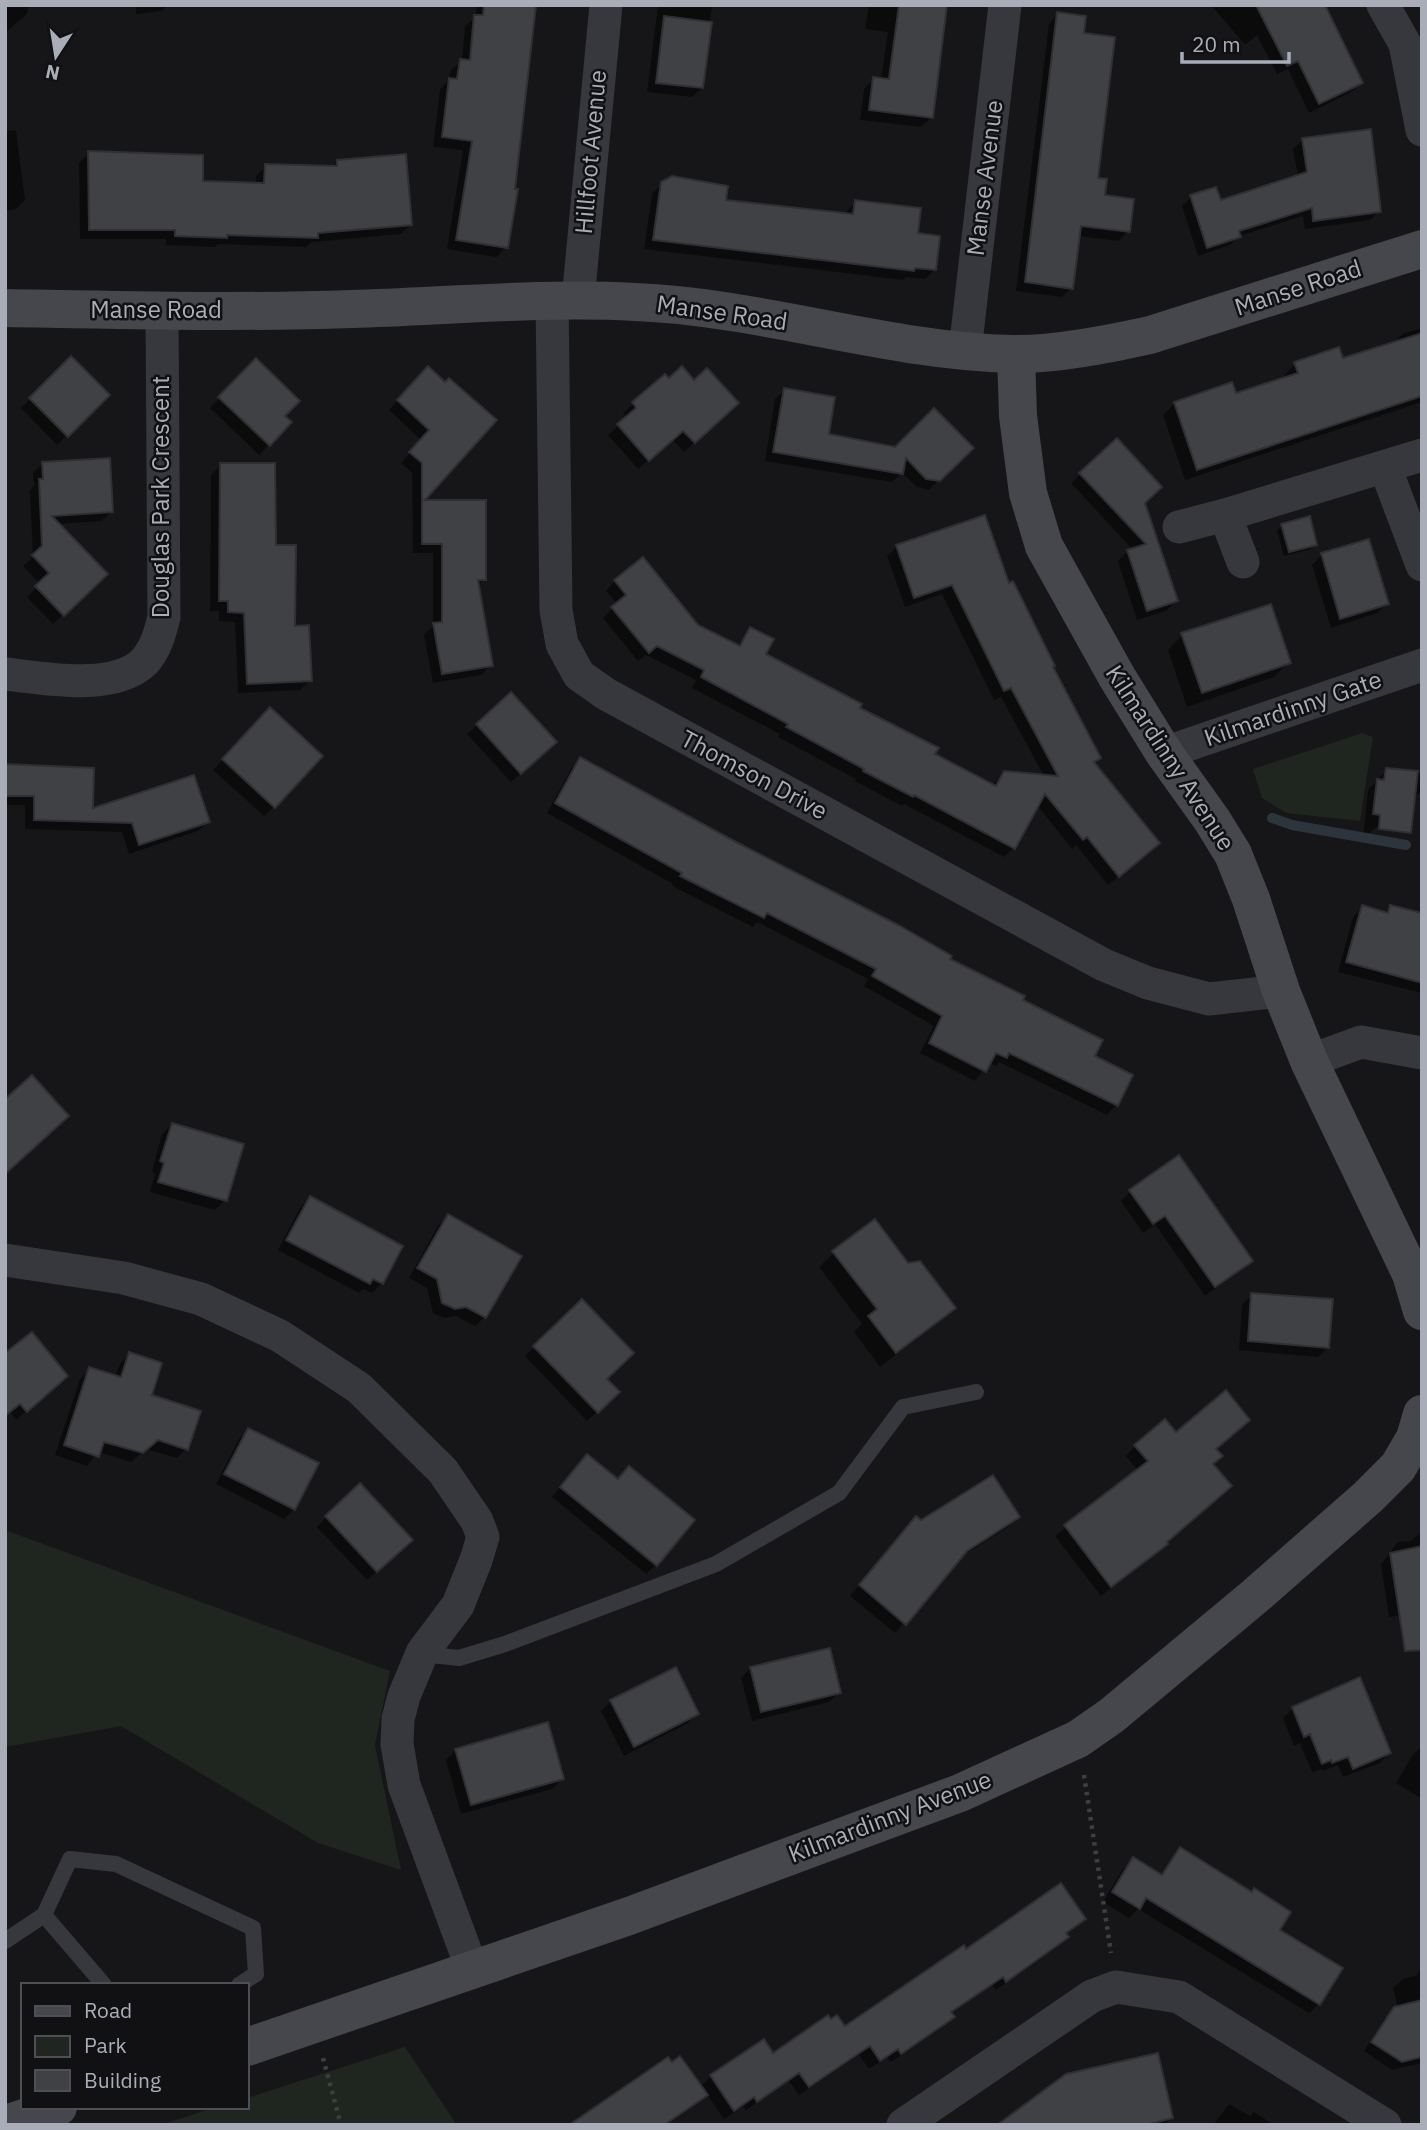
<svg xmlns="http://www.w3.org/2000/svg" width="1427" height="2130" viewBox="0 0 1427 2130" font-family="'IBM Plex Sans',sans-serif">
<rect width="100%" height="100%" fill="#161618"/>
<g fill="#1e261f">
<path d="M 1362,733 L 1373,737 L 1360,821 L 1286,813 L 1262,798 L 1253,769 Z"/>
<path d="M 5,1530 L 390,1671 L 375,1745 L 401,1870 L 318,1843 L 121,1726 L 5,1747 Z"/>
<path d="M 405,2047 L 457,2125 L 161,2125 L 216,2107 L 247,2107 L 247,2098 Z"/>
</g>
<g fill="#0007">
<path d="M 5,5 L 28,5 L 27,14 L 5,33 Z"/>
<path d="M 136,5 L 168,5 L 162,11 L 136,14 Z"/>
<path d="M 477,5 L 534,5 L 506,247 L 497,257 L 447,249 L 463,150 L 433,147 L 440,89 L 449,80 L 451,70 L 462,61 L 465,26 L 475,17 Z"/>
<path d="M 658,5 L 712,5 L 702,88 L 692,97 L 647,92 Z"/>
<path d="M 869,5 L 946,5 L 931,118 L 921,127 L 860,120 L 864,89 L 874,79 L 881,80 L 888,32 L 865,29 Z"/>
<path d="M 1211,5 L 1316,5 L 1361,83 L 1351,92 L 1309,113 L 1288,69 L 1277,74 L 1257,35 L 1245,45 Z"/>
<path d="M 1058,14 L 1082,35 L 1096,179 L 1103,196 L 1128,231 L 1119,241 L 1078,236 L 1071,288 L 1062,297 L 1016,291 L 1049,24 Z"/>
<path d="M 16,130 L 25,200 L 16,209 L 5,211 L 5,131 Z"/>
<path d="M 1303,140 L 1379,211 L 1370,220 L 1305,229 L 1303,216 L 1239,236 L 1230,245 L 1198,256 L 1182,206 L 1191,197 L 1220,203 L 1298,177 L 1293,149 Z"/>
<path d="M 89,153 L 201,183 L 256,184 L 256,176 L 266,166 L 331,168 L 338,161 L 410,225 L 401,234 L 312,242 L 306,247 L 218,244 L 215,247 L 166,245 L 166,239 L 80,239 L 79,163 Z"/>
<path d="M 662,184 L 724,202 L 846,215 L 846,212 L 856,202 L 916,234 L 935,269 L 925,279 L 906,277 L 903,280 L 644,249 L 652,194 Z"/>
<path d="M 1422,328 L 1422,402 L 1185,480 L 1163,415 L 1175,403 L 1235,395 L 1285,379 L 1284,376 L 1295,364 L 1341,361 L 1392,345 L 1402,334 Z"/>
<path d="M 71,358 L 108,395 L 57,445 L 21,408 Z"/>
<path d="M 256,360 L 283,416 L 290,423 L 259,455 L 210,408 Z"/>
<path d="M 665,376 L 727,413 L 684,452 L 672,439 L 638,469 L 608,435 L 627,418 L 623,413 Z"/>
<path d="M 419,378 L 445,384 L 495,420 L 421,502 L 484,502 L 484,579 L 478,586 L 491,665 L 481,675 L 433,683 L 424,635 L 433,626 L 433,553 L 413,553 L 412,473 L 401,463 L 421,440 L 389,410 Z"/>
<path d="M 785,390 L 827,435 L 895,448 L 971,448 L 929,490 L 917,487 L 902,473 L 892,482 L 765,461 L 775,399 Z"/>
<path d="M 42,464 L 111,512 L 101,521 L 58,524 L 105,574 L 53,624 L 27,597 L 40,584 L 23,566 L 33,557 L 30,490 L 34,486 L 33,473 Z"/>
<path d="M 221,465 L 274,547 L 293,628 L 310,681 L 300,690 L 238,693 L 235,622 L 219,621 L 219,611 L 210,611 L 211,475 Z"/>
<path d="M 1081,474 L 1143,503 L 1176,601 L 1166,611 L 1137,620 L 1118,561 L 1128,551 L 1133,550 L 1071,483 Z"/>
<path d="M 1282,526 L 1315,545 L 1311,549 L 1284,556 L 1277,530 Z"/>
<path d="M 897,547 L 1008,585 L 1099,757 L 1093,763 L 1148,853 L 1108,885 L 1076,845 L 1072,849 L 1037,805 L 1014,848 L 1004,857 L 904,804 L 902,806 L 855,781 L 856,779 L 778,737 L 780,734 L 692,688 L 696,680 L 646,655 L 638,661 L 603,618 L 617,604 L 606,591 L 615,581 L 737,647 L 751,629 L 764,655 L 933,755 L 992,786 L 1004,773 L 1044,776 L 1001,697 L 994,700 L 942,594 L 905,607 L 887,556 Z"/>
<path d="M 1322,555 L 1387,604 L 1377,613 L 1331,628 L 1312,565 Z"/>
<path d="M 1182,635 L 1289,662 L 1274,677 L 1187,707 L 1168,650 Z"/>
<path d="M 261,719 L 274,807 L 264,816 L 213,770 Z"/>
<path d="M 477,725 L 545,752 L 511,782 L 467,734 Z"/>
<path d="M 5,748 L 6,766 L 91,811 L 208,822 L 198,831 L 129,854 L 122,832 L 25,829 L 25,805 L 5,805 Z"/>
<path d="M 581,759 L 1021,1001 L 1093,1057 L 1131,1076 L 1116,1105 L 1107,1115 L 999,1062 L 996,1066 L 989,1063 L 975,1081 L 920,1053 L 934,1026 L 864,986 L 868,979 L 757,922 L 753,927 L 672,886 L 673,884 L 547,813 L 571,769 Z"/>
<path d="M 1387,770 L 1422,774 L 1422,791 L 1363,838 L 1368,790 Z"/>
<path d="M 1362,907 L 1384,913 L 1391,907 L 1422,915 L 1422,993 L 1338,972 L 1353,917 Z"/>
<path d="M 172,1124 L 225,1200 L 215,1210 L 150,1192 L 155,1173 L 152,1171 L 162,1134 Z"/>
<path d="M 1179,1158 L 1251,1261 L 1241,1270 L 1205,1296 L 1155,1224 L 1143,1233 L 1121,1201 L 1130,1192 Z"/>
<path d="M 310,1198 L 382,1283 L 372,1293 L 363,1289 L 359,1293 L 278,1250 L 300,1208 Z"/>
<path d="M 448,1216 L 485,1317 L 475,1326 L 456,1316 L 444,1318 L 433,1313 L 427,1288 L 409,1278 L 438,1226 Z"/>
<path d="M 834,1253 L 907,1265 L 953,1308 L 939,1322 L 880,1367 L 854,1332 L 862,1324 L 819,1267 Z"/>
<path d="M 1252,1295 L 1328,1347 L 1318,1357 L 1239,1350 L 1242,1305 Z"/>
<path d="M 581,1302 L 605,1379 L 618,1392 L 587,1421 L 525,1356 Z"/>
<path d="M 129,1354 L 150,1396 L 186,1449 L 177,1458 L 146,1449 L 131,1462 L 98,1452 L 87,1466 L 55,1455 L 80,1379 L 90,1369 L 115,1377 L 120,1364 Z"/>
<path d="M 5,1355 L 56,1386 L 16,1420 L 10,1412 Z"/>
<path d="M 248,1430 L 294,1509 L 284,1519 L 216,1484 L 239,1439 Z"/>
<path d="M 1176,1434 L 1214,1449 L 1212,1465 L 1166,1544 L 1101,1596 L 1055,1536 L 1138,1471 L 1126,1456 L 1135,1446 Z"/>
<path d="M 578,1466 L 617,1481 L 656,1565 L 646,1574 L 552,1497 Z"/>
<path d="M 326,1517 L 401,1550 L 367,1580 L 317,1527 Z"/>
<path d="M 1018,1517 L 1008,1527 L 959,1558 L 895,1633 L 850,1596 L 906,1528 L 921,1522 Z"/>
<path d="M 1422,1531 L 1422,1612 L 1389,1617 L 1381,1564 L 1398,1542 L 1411,1541 Z"/>
<path d="M 751,1668 L 839,1693 L 829,1702 L 752,1721 L 741,1678 Z"/>
<path d="M 611,1701 L 697,1713 L 688,1723 L 624,1756 L 601,1711 Z"/>
<path d="M 1293,1708 L 1389,1753 L 1380,1763 L 1343,1777 L 1338,1765 L 1323,1771 L 1322,1769 L 1312,1772 L 1300,1743 L 1294,1746 L 1283,1718 Z"/>
<path d="M 1421,1747 L 1422,1748 L 1422,1799 L 1396,1783 L 1412,1756 Z"/>
<path d="M 456,1750 L 562,1779 L 552,1789 L 461,1814 L 446,1760 Z"/>
<path d="M 1181,1849 L 1278,1930 L 1319,2004 L 1309,2013 L 1138,1909 L 1129,1918 L 1103,1902 L 1123,1869 L 1133,1859 L 1160,1876 Z"/>
<path d="M 1084,1919 L 1065,1935 L 1066,1937 L 1057,1947 L 996,1990 L 992,1985 L 950,2014 L 952,2017 L 943,2027 L 891,2062 L 887,2057 L 869,2069 L 859,2055 L 799,2095 L 789,2081 L 746,2110 L 744,2106 L 724,2119 L 706,2093 L 696,2104 L 666,2125 L 572,2125 L 700,2087 L 711,2076 L 844,2029 L 966,1951 Z"/>
<path d="M 1422,1967 L 1422,2063 L 1392,2070 L 1364,2051 L 1385,2018 L 1398,2008 L 1393,1988 L 1403,1979 L 1417,1975 Z"/>
<path d="M 1067,2076 L 1171,2118 L 1164,2125 L 997,2125 Z"/>
<path d="M 1229,2104 L 1250,2116 L 1254,2112 L 1274,2125 L 1213,2125 Z"/>
</g>
<g fill="none" stroke-linecap="round" stroke-linejoin="round">
<path stroke="#2c353c" stroke-width="10" d="M 1272,818 L 1292,825 L 1406,845"/>
</g>
<g fill="#404145" stroke="#303034" stroke-width="2">
<path d="M 484,5 L 536,5 L 515,189 L 518,189 L 508,248 L 456,240 L 472,141 L 442,137 L 449,78 L 457,79 L 460,59 L 470,60 L 474,15 L 483,15 Z"/>
<path d="M 899,5 L 947,5 L 933,118 L 869,110 L 873,77 L 889,79 Z"/>
<path d="M 1256,5 L 1325,5 L 1363,83 L 1319,104 L 1298,61 L 1287,66 Z"/>
<path d="M 1057,12 L 1086,16 L 1084,33 L 1115,37 L 1098,178 L 1107,179 L 1105,195 L 1134,199 L 1130,232 L 1081,226 L 1073,289 L 1025,282 Z"/>
<path d="M 664,16 L 712,22 L 703,88 L 656,83 Z"/>
<path d="M 1371,129 L 1381,212 L 1313,221 L 1312,208 L 1239,231 L 1241,237 L 1207,248 L 1190,195 L 1216,187 L 1221,200 L 1307,172 L 1302,138 Z"/>
<path d="M 88,151 L 203,155 L 203,181 L 264,183 L 265,164 L 337,166 L 337,160 L 406,154 L 412,225 L 318,233 L 318,238 L 227,235 L 227,238 L 175,236 L 175,230 L 89,230 Z"/>
<path d="M 672,176 L 728,186 L 726,200 L 853,214 L 855,200 L 921,208 L 918,233 L 940,236 L 936,270 L 915,268 L 914,271 L 653,240 L 661,182 Z"/>
<path d="M 1422,333 L 1422,396 L 1197,470 L 1174,402 L 1232,382 L 1236,393 L 1298,373 L 1294,362 L 1339,347 L 1343,358 Z"/>
<path d="M 71,356 L 110,395 L 68,437 L 29,398 Z"/>
<path d="M 256,358 L 300,401 L 285,416 L 292,422 L 270,446 L 218,397 Z"/>
<path d="M 428,366 L 445,382 L 449,378 L 497,420 L 425,500 L 486,500 L 486,580 L 478,580 L 493,666 L 442,674 L 433,623 L 442,622 L 442,544 L 422,544 L 422,463 L 409,452 L 429,430 L 397,400 Z"/>
<path d="M 682,366 L 694,380 L 707,368 L 739,403 L 695,443 L 683,431 L 649,461 L 617,424 L 636,408 L 632,402 L 665,374 L 669,378 Z"/>
<path d="M 784,388 L 835,397 L 829,434 L 895,447 L 934,408 L 974,448 L 940,481 L 926,479 L 906,458 L 903,474 L 773,452 Z"/>
<path d="M 1117,438 L 1162,487 L 1145,503 L 1178,601 L 1147,611 L 1127,550 L 1146,544 L 1079,473 Z"/>
<path d="M 110,458 L 113,512 L 52,516 L 108,574 L 64,616 L 35,586 L 49,573 L 32,555 L 42,546 L 39,479 L 43,479 L 42,462 Z"/>
<path d="M 220,463 L 275,463 L 276,545 L 296,545 L 295,626 L 309,625 L 312,681 L 247,684 L 244,613 L 228,612 L 228,601 L 219,601 Z"/>
<path d="M 985,515 L 1009,583 L 1013,581 L 1055,666 L 1053,667 L 1101,758 L 1094,762 L 1160,843 L 1119,877 L 1087,837 L 1083,840 L 1045,794 L 1015,849 L 914,795 L 913,797 L 863,771 L 864,769 L 786,727 L 788,724 L 701,677 L 704,670 L 657,646 L 649,653 L 611,607 L 626,595 L 614,580 L 643,557 L 698,625 L 740,646 L 750,627 L 774,639 L 766,654 L 862,704 L 860,708 L 939,748 L 935,754 L 996,786 L 1004,771 L 1058,776 L 1011,688 L 1004,691 L 952,585 L 914,598 L 896,545 Z"/>
<path d="M 1310,516 L 1317,545 L 1289,552 L 1281,524 Z"/>
<path d="M 1369,539 L 1389,604 L 1340,619 L 1321,553 Z"/>
<path d="M 1271,604 L 1291,663 L 1202,693 L 1181,633 Z"/>
<path d="M 511,692 L 557,742 L 521,774 L 476,724 Z"/>
<path d="M 270,707 L 323,756 L 275,808 L 222,759 Z"/>
<path d="M 580,757 L 734,841 L 900,926 L 952,956 L 950,959 L 1025,996 L 1023,1000 L 1103,1040 L 1095,1056 L 1133,1075 L 1118,1106 L 1009,1053 L 1007,1058 L 996,1053 L 986,1072 L 929,1043 L 942,1016 L 872,976 L 876,969 L 767,913 L 764,918 L 680,876 L 682,873 L 555,803 Z"/>
<path d="M 5,764 L 94,768 L 93,808 L 194,775 L 210,822 L 139,845 L 132,823 L 34,820 L 34,796 L 5,796 Z"/>
<path d="M 1386,768 L 1418,771 L 1411,833 L 1379,829 L 1380,815 L 1373,814 L 1377,779 L 1384,780 Z"/>
<path d="M 1362,905 L 1388,913 L 1390,905 L 1422,913 L 1422,983 L 1346,962 Z"/>
<path d="M 32,1075 L 69,1116 L 5,1174 L 5,1099 Z"/>
<path d="M 172,1123 L 244,1144 L 227,1201 L 158,1182 L 164,1163 L 160,1161 Z"/>
<path d="M 1179,1155 L 1253,1261 L 1215,1287 L 1165,1216 L 1153,1224 L 1129,1190 Z"/>
<path d="M 310,1196 L 403,1246 L 383,1284 L 373,1279 L 370,1284 L 286,1240 Z"/>
<path d="M 448,1214 L 522,1256 L 486,1318 L 466,1307 L 455,1309 L 442,1303 L 437,1279 L 417,1268 Z"/>
<path d="M 875,1219 L 908,1263 L 920,1261 L 956,1308 L 896,1353 L 868,1316 L 877,1309 L 832,1251 Z"/>
<path d="M 1251,1293 L 1333,1299 L 1329,1348 L 1248,1341 Z"/>
<path d="M 582,1299 L 634,1353 L 607,1379 L 620,1392 L 598,1413 L 533,1346 Z"/>
<path d="M 32,1332 L 68,1376 L 27,1412 L 20,1404 L 5,1416 L 5,1353 Z"/>
<path d="M 129,1352 L 162,1363 L 152,1395 L 201,1411 L 188,1450 L 158,1440 L 143,1453 L 104,1442 L 99,1457 L 64,1445 L 89,1367 L 121,1377 Z"/>
<path d="M 1226,1390 L 1250,1420 L 1216,1449 L 1223,1456 L 1213,1464 L 1232,1486 L 1167,1542 L 1168,1544 L 1111,1587 L 1064,1525 L 1148,1461 L 1134,1445 L 1165,1419 L 1176,1432 Z"/>
<path d="M 248,1428 L 319,1463 L 295,1510 L 224,1474 Z"/>
<path d="M 587,1454 L 618,1479 L 629,1466 L 695,1520 L 657,1566 L 560,1487 Z"/>
<path d="M 993,1475 L 1020,1517 L 967,1551 L 906,1625 L 859,1585 L 916,1516 L 921,1520 Z"/>
<path d="M 360,1483 L 413,1540 L 377,1572 L 325,1516 Z"/>
<path d="M 1422,1546 L 1422,1650 L 1405,1651 L 1390,1553 Z"/>
<path d="M 830,1648 L 841,1693 L 761,1712 L 750,1667 Z"/>
<path d="M 676,1667 L 699,1714 L 634,1747 L 610,1700 Z"/>
<path d="M 1360,1677 L 1391,1753 L 1353,1769 L 1348,1757 L 1332,1763 L 1331,1760 L 1322,1764 L 1310,1734 L 1304,1737 L 1292,1707 Z"/>
<path d="M 548,1722 L 564,1779 L 471,1805 L 455,1749 Z"/>
<path d="M 1180,1847 L 1252,1892 L 1254,1888 L 1291,1912 L 1280,1930 L 1343,1968 L 1320,2005 L 1146,1898 L 1140,1909 L 1112,1892 L 1133,1857 L 1162,1875 Z"/>
<path d="M 1061,1883 L 1086,1919 L 1066,1933 L 1069,1937 L 1006,1982 L 1003,1977 L 951,2012 L 955,2017 L 901,2054 L 898,2049 L 880,2061 L 870,2046 L 809,2087 L 799,2073 L 757,2102 L 754,2097 L 734,2111 L 710,2075 L 764,2039 L 773,2053 L 828,2015 L 831,2019 L 837,2015 L 845,2026 L 964,1945 L 966,1949 Z"/>
<path d="M 1422,2000 L 1422,2057 L 1402,2062 L 1371,2042 L 1394,2007 Z"/>
<path d="M 1158,2053 L 1173,2118 L 1145,2125 L 997,2125 L 1066,2074 Z"/>
<path d="M 680,2056 L 708,2095 L 664,2125 L 569,2125 L 668,2057 L 672,2062 Z"/>
</g>
<g fill="none" stroke-linecap="round" stroke-linejoin="round">
<g stroke="#3d3f44" stroke-width="4.5" stroke-dasharray="3.5 5" stroke-linecap="butt">
<path d="M 1084,1775 L 1111,1953"/>
<path d="M 323,2058 L 341,2125"/>
</g>
<g stroke="#37383d" stroke-width="16">
<path d="M 422,1654 L 459,1658 L 505,1644 L 716,1564 L 839,1493 L 903,1407 L 976,1392"/>
<path d="M 44,1915 L 104,1985"/>
<path d="M 5,1941 L 44,1915 L 70,1859 L 116,1864 L 253,1928 L 256,1974 L 239,1985"/>
</g>
<g stroke="#37383d" stroke-width="33">
<path d="M 1383,5 L 1405,44 L 1422,130"/>
<path d="M 552,299 L 556,610 L 562,644 L 579,675 L 606,694 L 1104,965 L 1148,983 L 1209,999 L 1281,991"/>
<path d="M 578,300 L 606,5"/>
<path d="M 965,351 L 1005,5"/>
<path d="M 1385,467 L 1422,565"/>
<path d="M 1225,515 L 1422,455"/>
<path d="M 1179,527 L 1225,515 L 1243,562"/>
<path d="M 5,674 C 44,678 113,692 144,662 C 156,649 160,633 164,617 L 162,311"/>
<path d="M 1164,753 L 1422,665"/>
<path d="M 1309,1061 L 1361,1042 L 1422,1053"/>
<path d="M 5,1260 L 124,1278 L 201,1299 L 280,1336 L 359,1388 L 443,1471 L 477,1521 L 483,1537 L 476,1560 L 458,1605 L 422,1653 L 404,1696 L 398,1719 L 397,1744 L 404,1785 L 472,1969"/>
<path d="M 903,2125 L 1092,1996 L 1116,1987 L 1179,1997 L 1385,2125"/>
</g>
<g stroke="#45474d" stroke-width="38">
<path d="M 5,308 C 121,310 237,313 352,309 C 447,306 541,297 635,302 C 763,307 885,351 1013,354 C 1055,355 1109,344 1150,335 L 1422,249"/>
<path d="M 1016,354 L 1018,416 L 1028,493 L 1044,546 L 1117,677 L 1164,753 L 1212,820 L 1233,854 L 1251,899 L 1281,991 L 1309,1061 L 1411,1274 L 1422,1311"/>
<path d="M 247,2047 L 629,1916 L 960,1793 L 1078,1739 L 1111,1716 L 1254,1597 L 1368,1497 L 1398,1467 L 1415,1438 L 1422,1414"/>
<path d="M 5,2124 L 58,2107"/>
</g>
</g>
<g text-anchor="middle" stroke-width="5" stroke-linejoin="round" paint-order="stroke">
<g font-size="24" fill="#a8adb8" stroke="#111113">
<text transform="translate(591 152) rotate(-85)" y="8">Hillfoot Avenue</text>
<text transform="translate(985 178) rotate(-83)" y="8">Manse Avenue</text>
<text transform="translate(1298 288) rotate(-18)" y="8">Manse Road</text>
<text x="156" y="318">Manse Road</text>
<text transform="translate(722 313) rotate(8)" y="8">Manse Road</text>
<text transform="translate(161 497) rotate(-90)" y="8">Douglas Park Crescent</text>
<text transform="translate(1293 709) rotate(-19)" y="8">Kilmardinny Gate</text>
<text transform="translate(1170 758) rotate(57)" y="8">Kilmardinny Avenue</text>
<text transform="translate(754 775) rotate(28)" y="8">Thomson Drive</text>
<text transform="translate(890 1817) rotate(-21)" y="8">Kilmardinny Avenue</text>
</g>
</g>
<rect width="1427" height="2130" fill="none" stroke="#a8adb8" stroke-width="14"/>
<rect x="21" y="1983" width="228" height="126" fill="#111113" stroke="#4d4f55" stroke-width="2"/>
<rect x="35" y="2006" width="35" height="10" fill="#45474d" stroke="#4d4f55" stroke-width="2"/>
<text x="84" y="2018" font-size="21" fill="#a8adb8">Road</text>
<rect x="35" y="2036" width="35" height="21" fill="#1e261f" stroke="#4d4f55" stroke-width="2"/>
<text x="84" y="2053" font-size="21" fill="#a8adb8">Park</text>
<rect x="35" y="2070" width="35" height="21" fill="#404145" stroke="#4d4f55" stroke-width="2"/>
<text x="84" y="2088" font-size="21" fill="#a8adb8">Building</text>
<g transform="translate(56 56) rotate(192)" stroke="#111113" stroke-width="5" paint-order="stroke">
<path d="M0-5L12 26L0 18L-12 26Z" fill="#a8adb8"/>
<text y="-10" font-size="19" font-weight="bold" text-anchor="middle" fill="#a8adb8">N</text>
</g>
<path d="M1182 52v10h107v-10" fill="none" stroke="#a8adb8" stroke-width="3.5"/>
<text x="1192" y="52" font-size="21" fill="#a8adb8" stroke="#111113" stroke-width="5" paint-order="stroke">20 m</text>
</svg>
